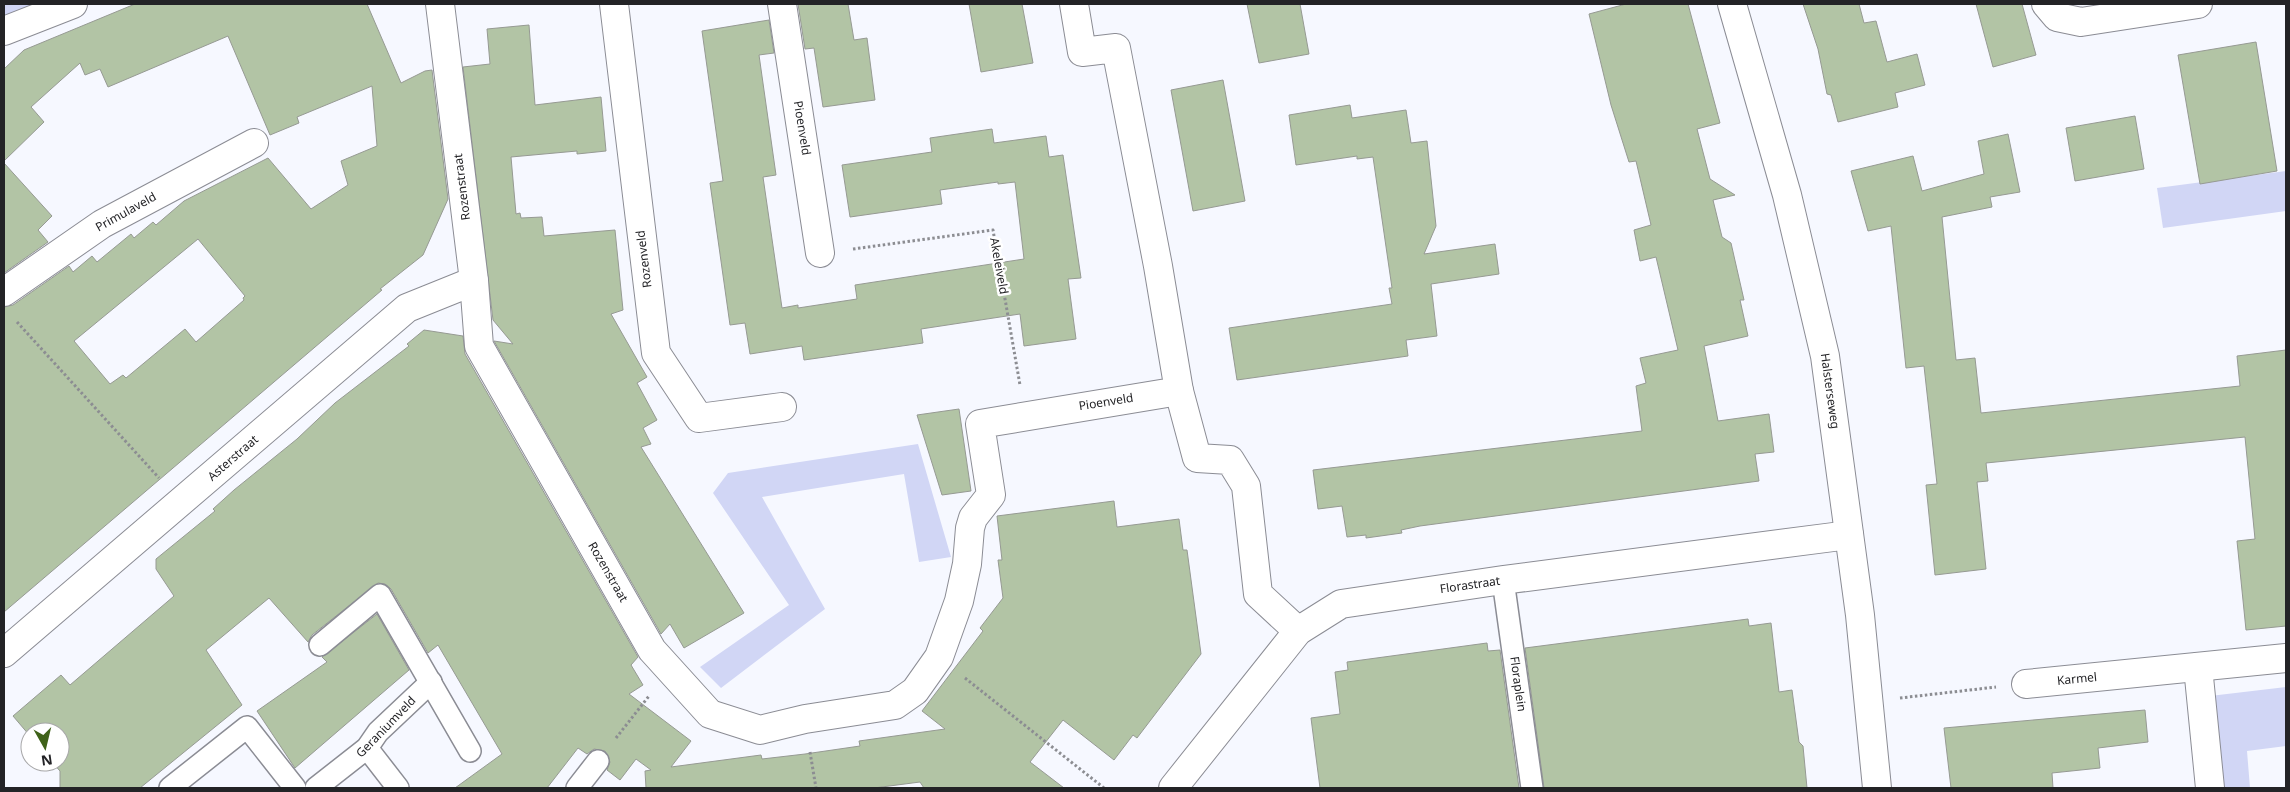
<svg xmlns="http://www.w3.org/2000/svg" width="2290" height="792" viewBox="0 0 2290 792" font-family="'Noto Sans',sans-serif">
<rect width="100%" height="100%" fill="#f6f8ff"/>
<g fill="#d1d6f5">
<path d="M 4,4 L 39,4 L 4,18 Z"/>
<path d="M 2286,171 L 2286,211 L 2163,228 L 2157,188 Z"/>
<path d="M 918,444 L 951,557 L 919,562 L 904,474 L 762,497 L 825,609 L 721,688 L 700,667 L 789,605 L 713,493 L 728,473 Z"/>
<path d="M 2286,687 L 2286,746 L 2247,751 L 2250,788 L 2217,788 L 2210,696 Z"/>
</g>
<g fill="#b2c4a5" stroke="#969a93" fill-rule="evenodd">
<path d="M 135,4 L 367,4 L 401,83 L 425,71 L 432,70 L 448,199 L 423,255 L 380,289 L 382,290 L 4,612 L 4,307 L 13,305 L 69,266 L 73,272 L 92,256 L 97,262 L 131,234 L 134,238 L 153,222 L 156,225 L 184,201 L 268,158 L 311,209 L 348,185 L 341,161 L 377,146 L 372,86 L 297,117 L 299,123 L 270,135 L 228,36 L 108,87 L 100,69 L 85,75 L 80,63 L 31,107 L 44,122 L 4,161 L 4,69 L 24,50 ZM 198,239 L 245,296 L 243,298 L 244,300 L 196,342 L 185,329 L 126,378 L 123,375 L 110,384 L 74,341 Z"/>
<path d="M 798,4 L 848,4 L 854,40 L 867,38 L 875,100 L 823,107 L 814,48 L 805,49 Z"/>
<path d="M 969,4 L 1022,4 L 1033,63 L 981,72 Z"/>
<path d="M 1247,4 L 1300,4 L 1309,54 L 1259,63 Z"/>
<path d="M 1626,4 L 1688,4 L 1720,123 L 1697,129 L 1710,179 L 1735,195 L 1713,200 L 1722,237 L 1731,243 L 1744,300 L 1740,300 L 1748,336 L 1704,346 L 1718,421 L 1769,414 L 1774,452 L 1755,454 L 1759,481 L 1420,526 L 1401,530 L 1402,533 L 1366,538 L 1366,535 L 1347,537 L 1342,506 L 1318,509 L 1313,470 L 1642,431 L 1636,386 L 1646,383 L 1640,358 L 1678,350 L 1656,257 L 1640,261 L 1634,230 L 1651,225 L 1636,161 L 1629,162 L 1611,105 L 1589,14 Z"/>
<path d="M 1803,4 L 1859,4 L 1864,23 L 1876,21 L 1887,62 L 1917,54 L 1925,85 L 1895,93 L 1898,107 L 1838,122 L 1831,95 L 1827,94 L 1818,49 Z"/>
<path d="M 1976,4 L 2022,4 L 2036,55 L 1993,67 Z"/>
<path d="M 769,20 L 774,53 L 759,55 L 776,175 L 763,177 L 782,308 L 798,305 L 798,308 L 857,299 L 855,285 L 1024,259 L 1015,182 L 998,184 L 998,182 L 940,190 L 942,204 L 850,217 L 842,165 L 932,152 L 930,138 L 992,129 L 994,143 L 1046,136 L 1049,157 L 1063,155 L 1081,278 L 1068,279 L 1076,339 L 1024,346 L 1020,314 L 921,329 L 923,343 L 804,360 L 802,346 L 750,354 L 745,323 L 730,325 L 710,183 L 723,181 L 702,31 Z"/>
<path d="M 529,25 L 535,105 L 601,97 L 606,151 L 577,154 L 577,151 L 511,157 L 516,214 L 520,213 L 521,218 L 542,217 L 544,236 L 615,230 L 623,310 L 611,314 L 647,377 L 637,383 L 657,420 L 643,428 L 651,444 L 641,447 L 744,613 L 684,648 L 670,624 L 661,634 L 494,341 L 513,344 L 493,320 L 463,67 L 490,64 L 487,29 Z"/>
<path d="M 2256,42 L 2277,171 L 2200,184 L 2178,55 Z"/>
<path d="M 1223,80 L 1245,201 L 1193,211 L 1171,90 Z"/>
<path d="M 1350,105 L 1352,118 L 1406,110 L 1411,143 L 1427,141 L 1436,226 L 1424,254 L 1495,244 L 1499,274 L 1431,284 L 1437,336 L 1406,340 L 1408,356 L 1237,380 L 1229,328 L 1392,304 L 1389,288 L 1392,288 L 1373,157 L 1357,159 L 1357,156 L 1296,165 L 1289,115 Z"/>
<path d="M 2135,116 L 2144,169 L 2075,181 L 2066,128 Z"/>
<path d="M 2008,134 L 2020,192 L 1990,197 L 1992,207 L 1942,217 L 1956,360 L 1975,358 L 1981,413 L 2240,386 L 2237,356 L 2286,350 L 2286,626 L 2246,630 L 2237,541 L 2255,539 L 2245,437 L 1986,463 L 1988,481 L 1977,482 L 1986,569 L 1935,575 L 1926,485 L 1937,484 L 1924,366 L 1906,368 L 1891,226 L 1868,231 L 1851,171 L 1913,156 L 1922,191 L 1984,174 L 1978,141 Z"/>
<path d="M 4,163 L 52,216 L 38,230 L 48,242 L 4,273 Z"/>
<path d="M 424,330 L 463,336 L 465,354 L 638,657 L 631,665 L 643,685 L 629,694 L 691,741 L 671,767 L 761,755 L 762,759 L 805,754 L 860,746 L 859,741 L 945,729 L 922,711 L 983,631 L 980,628 L 1003,598 L 998,560 L 1002,560 L 997,516 L 1114,501 L 1117,527 L 1179,519 L 1183,550 L 1187,550 L 1201,654 L 1137,738 L 1133,735 L 1114,760 L 1063,720 L 1030,762 L 1064,788 L 924,788 L 920,782 L 874,788 L 646,788 L 645,771 L 651,770 L 636,759 L 620,780 L 607,770 L 610,762 L 605,751 L 594,749 L 587,754 L 578,748 L 547,788 L 455,788 L 502,754 L 438,645 L 428,653 L 391,589 L 385,584 L 378,583 L 312,635 L 308,642 L 269,598 L 206,650 L 242,705 L 140,788 L 60,788 L 60,771 L 52,762 L 60,762 L 60,732 L 30,732 L 30,736 L 13,716 L 61,675 L 70,685 L 174,596 L 156,569 L 156,559 L 215,511 L 213,509 L 234,490 L 297,439 L 335,403 L 409,346 L 407,344 Z"/>
<path d="M 959,409 L 971,491 L 942,495 L 917,415 Z"/>
<path d="M 377,614 L 409,670 L 295,768 L 257,711 L 327,662 L 322,657 Z"/>
<path d="M 1748,619 L 1749,626 L 1771,623 L 1779,692 L 1792,690 L 1799,742 L 1803,746 L 1807,788 L 1544,788 L 1525,648 Z"/>
<path d="M 1487,643 L 1488,651 L 1500,650 L 1519,788 L 1320,788 L 1311,718 L 1340,714 L 1335,672 L 1348,670 L 1347,662 Z"/>
<path d="M 2145,710 L 2148,742 L 2098,748 L 2100,768 L 2052,773 L 2053,788 L 1951,788 L 1944,728 Z"/>
</g>
<g fill="none" stroke-linecap="round" stroke-linejoin="round">
<g stroke="#8b8c94" stroke-width="24">
<g id="service">
<path d="M 1503,580 L 1532,788"/>
<path d="M 320,645 L 380,595 L 470,751"/>
<path d="M 367,748 L 398,788"/>
<path d="M 170,788 L 247,727 L 295,788"/>
<path d="M 316,788 L 367,748 L 378,732 L 431,682"/>
<path d="M 577,788 L 598,761"/>
</g>
</g>
<g stroke="#8b8c94" stroke-width="30">
<g id="minor">
<path d="M 440,4 L 474,281 L 479,346 L 652,650 L 710,714 L 760,730 L 805,719 L 895,705 L 915,691 L 939,657 L 959,601 L 967,564 L 970,528 L 973,518 L 991,495 L 980,424 L 1179,391 L 1158,266 L 1116,48 L 1082,52 L 1074,4"/>
<path d="M 614,4 L 656,353 L 699,418 L 782,407"/>
<path d="M 782,4 L 820,253"/>
<path d="M 1732,4 L 1787,195 L 1825,356 L 1860,615 L 1877,788"/>
<path d="M 2046,4 L 2057,17 L 2081,22 L 2198,4"/>
<path d="M 4,31 L 73,4"/>
<path d="M 4,292 L 102,224 L 254,143"/>
<path d="M 1179,391 L 1197,458 L 1230,460 L 1246,486 L 1258,594 L 1298,631"/>
<path d="M 4,653 L 407,308 L 474,281"/>
<path d="M 2198,667 L 2210,788"/>
<path d="M 2026,684 L 2286,658"/>
<path d="M 1173,788 L 1298,631 L 1341,604 L 1503,580 L 1849,535"/>
</g>
</g>
<g stroke="#8c8d92" stroke-width="3" stroke-dasharray="2.5 2.5" stroke-linecap="butt">
<path d="M 853,249 L 993,230 L 1020,385"/>
<path d="M 17,322 L 159,478"/>
<path d="M 965,678 L 1104,788"/>
<path d="M 1900,698 L 1996,687"/>
<path d="M 616,738 L 649,696"/>
<path d="M 810,752 L 816,788"/>
</g>
<use href="#service" stroke="#fff" stroke-width="21"/>
<use href="#minor" stroke="#fff" stroke-width="28"/>
</g>
<g text-anchor="middle" stroke-width="5" stroke-linejoin="round" paint-order="stroke">
<g font-size="12" fill="#232326" stroke="#fff">
<text transform="translate(802 128) rotate(81)" y="4">Pioenveld</text>
<text transform="translate(462 187) rotate(-97)" y="4">Rozenstraat</text>
<text transform="translate(126 212) rotate(-29)" y="4">Primulaveld</text>
<text transform="translate(644 259) rotate(-97)" y="4">Rozenveld</text>
<text transform="translate(999 266) rotate(80)" y="4">Akeleiveld</text>
<text transform="translate(1830 391) rotate(82)" y="4">Halsterseweg</text>
<text transform="translate(1106 402) rotate(-9)" y="4">Pioenveld</text>
<text transform="translate(233 458) rotate(-41)" y="4">Asterstraat</text>
<text transform="translate(608 572) rotate(60)" y="4">Rozenstraat</text>
<text transform="translate(1470 585) rotate(-8)" y="4">Florastraat</text>
<text transform="translate(2077 679) rotate(-6)" y="4">Karmel</text>
<text transform="translate(1518 684) rotate(82)" y="4">Floraplein</text>
<text transform="translate(386 727) rotate(-46)" y="4">Geraniumveld</text>
</g>
</g>
<rect width="2290" height="792" fill="none" stroke="#232326" stroke-width="10"/>
<g transform="translate(45 747) rotate(172)"><circle r="24" fill="#ffffff" stroke="#a7a7a8"/>
<path d="M0-4L9 19L0 12L-9 19Z" fill="#3f6219"/>
<text y="-8" font-size="14" font-weight="bold" text-anchor="middle" fill="#232326">N</text>
</g>
</svg>
